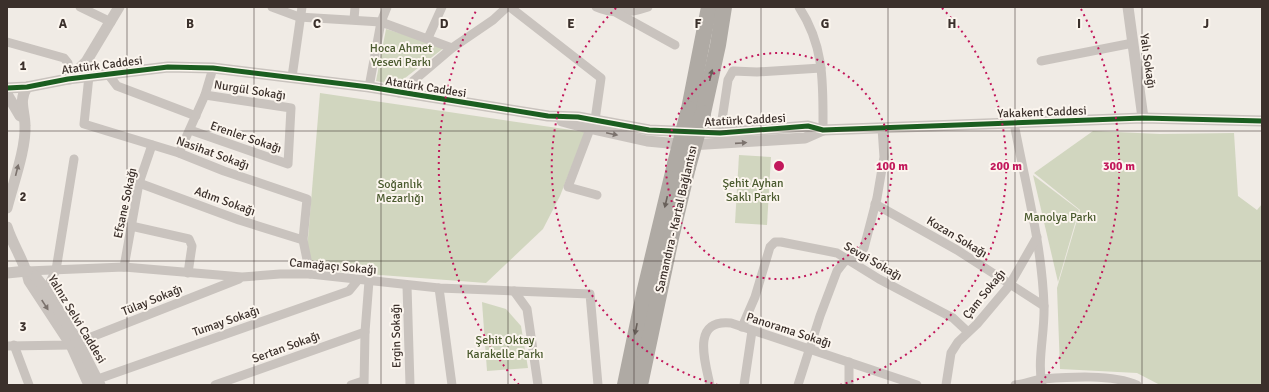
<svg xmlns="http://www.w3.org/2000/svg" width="1269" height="392" viewBox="0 0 1269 392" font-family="Signika,sans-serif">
<rect width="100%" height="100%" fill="#f0ebe5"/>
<g fill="#d1d6bf">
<path d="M 386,29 L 445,47 L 396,85 L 376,81 Z"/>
<path d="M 320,93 L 585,132 L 560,196 L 543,229 L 486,283 L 314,270 L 308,263 L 308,238 Z"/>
<path d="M 1093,131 L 1160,134 L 1234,133 L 1238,196 L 1257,210 L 1262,204 L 1262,385 L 1160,385 L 1137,373 L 1060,369 L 1057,288 L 1080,210 L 1034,173 Z"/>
<path d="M 739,155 L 771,157 L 767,225 L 735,223 Z"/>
<path d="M 1033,175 L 1079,210 L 1058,282 Z"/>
<path d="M 482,302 L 506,309 L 521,326 L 528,368 L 487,371 Z"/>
</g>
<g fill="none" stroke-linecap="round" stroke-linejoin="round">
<g stroke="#c9c3be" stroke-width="9">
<path d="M 80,7 L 111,22"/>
<path d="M 272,7 L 299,17 L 381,22 L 452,48"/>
<path d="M 510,7 L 601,78 L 595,120"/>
<path d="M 596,7 C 614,15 630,13 648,7"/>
<path d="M 799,7 C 825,47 823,84 823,130"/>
<path d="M 617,13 L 675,45"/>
<path d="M 354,19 L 355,7"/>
<path d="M 428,38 L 442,7"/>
<path d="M 7,42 L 64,58 L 68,63 L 68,79"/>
<path d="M 1041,61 L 1133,43"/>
<path d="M 108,74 L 117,86 L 196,116"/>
<path d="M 89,76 L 84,124 L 179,153 L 224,171 L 307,199 L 303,240 L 310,274"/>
<path d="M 292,77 L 302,7"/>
<path d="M 369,87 L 381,22 L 387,7"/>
<path d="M 399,93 L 452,48 L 493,20 L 507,7"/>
<path d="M 1014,123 C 1025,183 1042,244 1044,306 C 1045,332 1037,360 1042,385"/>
<path d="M 590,129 L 568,187 L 597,195"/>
<path d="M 190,130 L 288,164 L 291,108 L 205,95"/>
<path d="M 720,133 L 728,80 L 733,71 L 757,72 L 821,68"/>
<path d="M 179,153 L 205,95 L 213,68"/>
<path d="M 139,183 L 239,220 L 303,240"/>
<path d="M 875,204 L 957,250 L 1044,306"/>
<path d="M 131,226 L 189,239 L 192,246 L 188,273"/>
<path d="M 124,267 L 139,183 L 152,145"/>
<path d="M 27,271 L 124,267 L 242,277 L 280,274 L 310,274 L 439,288 L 590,294 L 598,385"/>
<path d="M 407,286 L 410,385"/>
<path d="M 439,288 L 452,385"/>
<path d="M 46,290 L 56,270 L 74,159"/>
<path d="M 514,291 L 527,309 L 538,385"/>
<path d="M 742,327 L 755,297 L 770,247 L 775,242 L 781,242 L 837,253 L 879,279 L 953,318 L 968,332"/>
<path d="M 14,345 L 29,385"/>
<path d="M 7,346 L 71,345 L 239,279"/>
<path d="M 98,379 L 349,291 L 358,280"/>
<path d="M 215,385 L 365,332"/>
<path d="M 351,385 L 363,381"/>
<path d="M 364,385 L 365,332 L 369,281"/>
<path d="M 710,385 C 705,361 691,319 731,323 L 917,385"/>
<path d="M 744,385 L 752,331"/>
<path d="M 798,385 L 820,316 L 837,271 L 844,262 L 857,255 L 864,248 L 877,198 L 884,157 L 882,128"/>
<path d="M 849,385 L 849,362"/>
<path d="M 946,385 L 951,353 L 958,342 L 977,324 L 1009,286 L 1037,237"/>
<path d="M 1015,385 C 1024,384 1034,380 1043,379 C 1069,377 1113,374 1137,385"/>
</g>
<g stroke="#c9c3be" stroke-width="11">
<path d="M 1128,7 L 1143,118"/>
<path d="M 69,79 L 86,62 L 119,7"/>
<path d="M 7,88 L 27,87 L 68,79 L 168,67 L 213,68 L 369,87 L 548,116 L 578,117 L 649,130 L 720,133 L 808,126 L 823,130 L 1143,118 L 1262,121"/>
<path d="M 7,94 L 20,116"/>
<path d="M 562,121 L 584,127 L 647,141 L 690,145 L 805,138 L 823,130"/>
<path d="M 7,208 C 13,184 26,149 25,126 C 25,111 18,101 27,87"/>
<path d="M 7,227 C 13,246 25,262 29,281 L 71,345 L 89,385"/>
<path d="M 27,271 L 35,276 L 46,290 L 78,342 L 100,385"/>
<path d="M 7,273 L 27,271"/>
</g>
<g stroke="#afaaa4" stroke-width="16">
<path d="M 689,109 L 709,7"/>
<path d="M 703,113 L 718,45 L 724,7"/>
<path d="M 625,385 L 645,289 L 675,164"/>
<path d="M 640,385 L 671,238 L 688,167"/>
</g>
<g stroke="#afaaa4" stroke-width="16">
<path d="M 675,164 L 689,109"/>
<path d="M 688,167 L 703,113"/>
</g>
<g stroke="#fbf5ee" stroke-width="8">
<path id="cycleway" d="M 7,88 L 27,87 L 68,79 L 168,67 L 213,68 L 369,87 L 548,116 L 578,117 L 649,130 L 720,133 L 808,126 L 823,130 L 1143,118 L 1262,121"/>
</g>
<use href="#cycleway" stroke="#1b5e20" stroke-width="5"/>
</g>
<defs><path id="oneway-solid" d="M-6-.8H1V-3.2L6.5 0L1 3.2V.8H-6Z"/></defs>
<g fill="#69615b">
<use href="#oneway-solid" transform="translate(711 75) rotate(-77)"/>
<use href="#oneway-solid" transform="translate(666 202) rotate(103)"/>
<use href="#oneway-solid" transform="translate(636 329) rotate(101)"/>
</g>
<g fill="#7b726d">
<use href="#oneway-solid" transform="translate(612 134) rotate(12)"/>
<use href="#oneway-solid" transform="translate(741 143) rotate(-4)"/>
<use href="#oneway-solid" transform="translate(17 170) rotate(-76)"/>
<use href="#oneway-solid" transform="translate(45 305) rotate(57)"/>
</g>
<path fill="none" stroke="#3b302b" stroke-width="1" stroke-opacity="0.55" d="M 127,7 L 127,385M 254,7 L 254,385M 381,7 L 381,385M 508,7 L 508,385M 634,7 L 634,385M 761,7 L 761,385M 888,7 L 888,385M 1015,7 L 1015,385M 1142,7 L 1142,385M 7,131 L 1262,131M 7,261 L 1262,261"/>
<g fill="none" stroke="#c2185b" stroke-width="2" stroke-dasharray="2 4">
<circle cx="779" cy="166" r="113"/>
<path d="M718 385A227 227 0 0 1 616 8M942 8A227 227 0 0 1 840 385"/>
<path d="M519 385A340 340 0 0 1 477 9M1081 9A340 340 0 0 1 1039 385"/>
</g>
<g text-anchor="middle" stroke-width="4" stroke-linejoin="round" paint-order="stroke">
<g font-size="12" fill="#4a5a2e" stroke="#fbf5ee">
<text x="401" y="52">Hoca Ahmet<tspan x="401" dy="14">Yesevi Parkı</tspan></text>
<text x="753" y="187">Şehit Ayhan<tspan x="753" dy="14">Saklı Parkı</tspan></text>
<text x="400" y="188">Soğanlık<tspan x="400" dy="14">Mezarlığı</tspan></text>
<text x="1060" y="221">Manolya Parkı</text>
<text x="505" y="344">Şehit Oktay<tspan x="505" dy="14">Karakelle Parkı</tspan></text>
</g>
<g font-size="12" fill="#3b302b" stroke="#fbf5ee">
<text transform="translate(1148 61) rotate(82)" y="4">Yalı Sokağı</text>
<text transform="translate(102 65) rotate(-7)" y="4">Atatürk Caddesi</text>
<text transform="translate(426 87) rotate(9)" y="4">Atatürk Caddesi</text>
<text transform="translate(250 90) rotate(9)" y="4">Nurgül Sokağı</text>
<text transform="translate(1042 112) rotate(-2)" y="4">Yakakent Caddesi</text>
<text transform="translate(745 120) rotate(-3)" y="4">Atatürk Caddesi</text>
<text transform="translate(246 137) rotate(19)" y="4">Erenler Sokağı</text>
<text transform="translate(213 153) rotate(20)" y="4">Nasihat Sokağı</text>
<text transform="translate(225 201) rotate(20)" y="4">Adım Sokağı</text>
<text transform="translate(125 203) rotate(-78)" y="4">Efsane Sokağı</text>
<text transform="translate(676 219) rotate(-77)" y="4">Samandıra - Kartal Bağlantısı</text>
<text transform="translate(957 237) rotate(31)" y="4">Kozan Sokağı</text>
<text transform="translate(873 261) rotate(30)" y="4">Sevgi Sokağı</text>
<text transform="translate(333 266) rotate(5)" y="4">Camağaçı Sokağı</text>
<text transform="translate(984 294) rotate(-51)" y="4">Çam Sokağı</text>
<text transform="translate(152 300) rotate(-22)" y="4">Tülay Sokağı</text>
<text transform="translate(77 319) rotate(59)" y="4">Yalnız Selvi Caddesi</text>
<text transform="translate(226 321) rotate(-19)" y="4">Tumay Sokağı</text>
<text transform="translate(789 330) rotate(18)" y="4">Panorama Sokağı</text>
<text transform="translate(396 336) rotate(-91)" y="4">Ergin Sokağı</text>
<text transform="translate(286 347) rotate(-20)" y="4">Sertan Sokağı</text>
</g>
</g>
<g font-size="13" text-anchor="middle" font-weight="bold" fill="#3b302b" stroke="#fbf5ee" stroke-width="4" stroke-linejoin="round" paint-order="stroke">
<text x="63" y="28">A</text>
<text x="190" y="28">B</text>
<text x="317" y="28">C</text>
<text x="444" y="28">D</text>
<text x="571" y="28">E</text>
<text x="698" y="28">F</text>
<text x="825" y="28">G</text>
<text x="952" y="28">H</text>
<text x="1079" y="28">I</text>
<text x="1206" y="28">J</text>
<text x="23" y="70">1</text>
<text x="23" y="201">2</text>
<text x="23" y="331">3</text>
</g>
<circle cx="779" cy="166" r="6" fill="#c2185b" stroke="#fbf5ee" stroke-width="2"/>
<g font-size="12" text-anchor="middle" font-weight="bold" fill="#c2185b" stroke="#fbf5ee" stroke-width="4" stroke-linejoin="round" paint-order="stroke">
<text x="892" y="170">100 m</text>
<text x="1006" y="170">200 m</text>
<text x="1119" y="170">300 m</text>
</g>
<rect width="1269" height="392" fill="none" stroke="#3b302b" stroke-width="16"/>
</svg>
